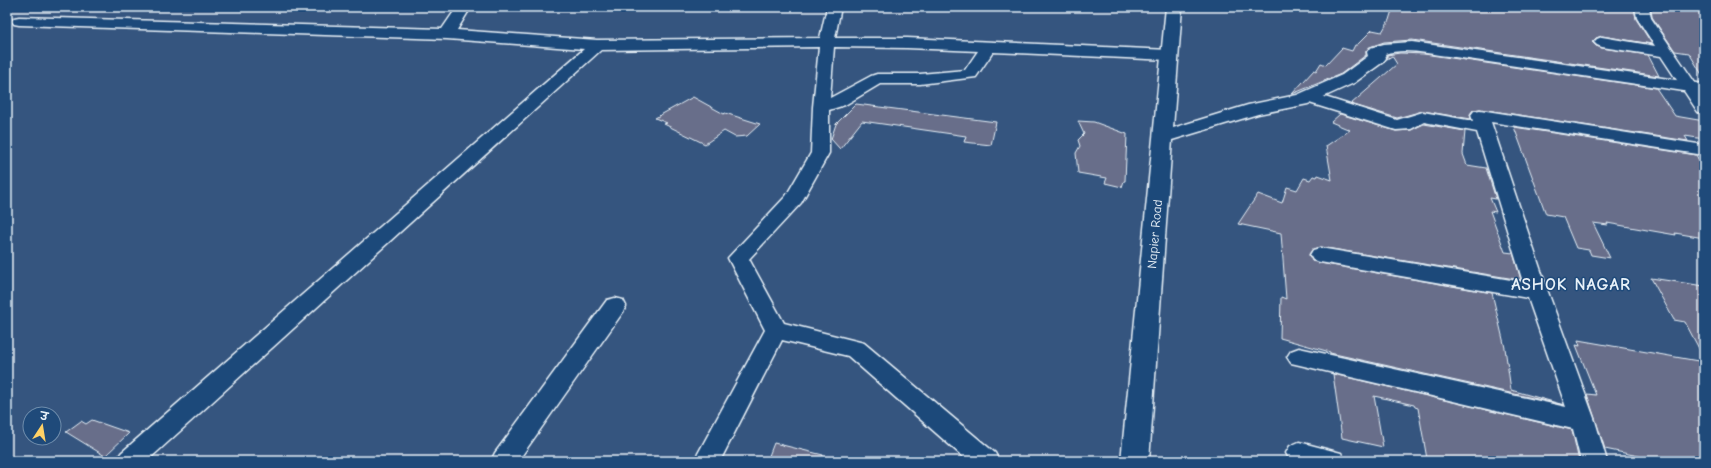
<svg xmlns="http://www.w3.org/2000/svg" width="1711" height="468" viewBox="0 0 1711 468" font-family="'Comic Neue','Playpen Sans Deva',sans-serif">
<rect width="100%" height="100%" fill="#35557f"/>
<filter id="ink" filterUnits="userSpaceOnUse"><feTurbulence type="fractalNoise" baseFrequency=".025" numOctaves="2"/><feDisplacementMap in="SourceGraphic" scale="8" xChannelSelector="R" yChannelSelector="G"/><feConvolveMatrix kernelMatrix="1 2 1 2 8 2 1 2 1" color-interpolation-filters="sRGB"/></filter>
<g filter="url(#ink)">
<g fill="#676e8a" stroke="#e8f1f8">
<path d="M 1393,7 L 1634,7 L 1636,19 L 1652,44 L 1602,36 L 1596,38 L 1592,42 L 1596,46 L 1602,48 L 1648,55 L 1659,76 L 1412,40 L 1384,42 L 1370,47 L 1366,51 L 1366,55 L 1341,74 L 1292,94 L 1314,70 L 1316,71 L 1321,63 L 1326,65 L 1342,48 L 1352,51 L 1355,45 L 1357,45 L 1372,30 L 1382,32 L 1389,20 Z"/>
<path d="M 1651,7 L 1704,7 L 1704,78 L 1689,53 L 1675,51 L 1652,17 Z"/>
<path d="M 1400,53 L 1424,54 L 1656,88 L 1675,116 L 1704,121 L 1704,139 L 1685,136 L 1688,141 L 1480,109 L 1473,110 L 1470,114 L 1471,119 L 1423,111 L 1397,118 L 1351,104 L 1397,64 L 1392,56 L 1387,59 L 1387,55 Z"/>
<path d="M 693,97 L 724,114 L 725,113 L 760,124 L 747,136 L 735,137 L 724,131 L 705,144 L 664,124 L 667,123 L 655,118 Z"/>
<path d="M 856,104 L 996,122 L 991,145 L 964,142 L 966,136 L 862,121 L 840,149 L 831,139 L 836,124 Z"/>
<path d="M 1340,114 L 1396,131 L 1411,130 L 1424,124 L 1465,131 L 1463,154 L 1467,165 L 1486,168 L 1496,199 L 1490,198 L 1496,212 L 1490,211 L 1505,252 L 1513,253 L 1521,280 L 1320,247 L 1313,249 L 1309,254 L 1312,261 L 1320,263 L 1492,293 L 1505,348 L 1511,390 L 1564,405 L 1330,353 L 1330,352 L 1280,338 L 1281,297 L 1286,299 L 1281,233 L 1238,224 L 1258,194 L 1282,203 L 1287,187 L 1297,190 L 1304,178 L 1310,180 L 1313,176 L 1317,177 L 1318,175 L 1332,180 L 1326,146 L 1350,130 L 1331,122 Z"/>
<path d="M 1078,121 L 1094,122 L 1127,134 L 1125,181 L 1124,181 L 1122,187 L 1105,183 L 1107,178 L 1078,173 L 1076,153 L 1080,146 L 1078,140 L 1084,134 Z"/>
<path d="M 1514,127 L 1696,155 L 1704,169 L 1704,238 L 1675,233 L 1676,235 L 1607,223 L 1608,225 L 1593,223 L 1610,258 L 1591,255 L 1589,250 L 1576,248 L 1563,217 L 1546,214 Z"/>
<path d="M 1651,278 L 1704,286 L 1704,358 L 1685,322 L 1674,320 Z"/>
<path d="M 1578,340 L 1704,362 L 1704,461 L 1646,461 L 1643,457 L 1605,449 L 1587,394 L 1596,395 L 1576,345 L 1580,346 Z"/>
<path d="M 1333,374 L 1572,430 L 1579,461 L 1434,461 L 1427,459 L 1418,408 L 1415,407 L 1414,405 L 1374,396 L 1383,447 L 1342,438 Z"/>
<path d="M 92,420 L 129,433 L 105,456 L 66,432 L 81,421 L 86,424 Z"/>
<path d="M 774,443 L 823,455 L 822,461 L 767,461 Z"/>
</g>
<g fill="none" stroke-linecap="round" stroke-linejoin="round">
<g stroke="#e8f1f8" stroke-width="3">
<g id="street">
<path d="M 457,7 L 471,7 L 457,30 L 597,40 L 820,38 L 827,7 L 841,7 L 835,38 L 907,38 L 1169,50 L 1175,52 L 1177,55 L 1175,58 L 1169,60 L 993,52 L 976,77 L 920,84 L 880,84 L 845,105 L 829,110 L 829,153 L 801,203 L 749,259 L 784,323 L 864,343 L 995,453 L 999,461 L 968,461 L 848,356 L 782,340 L 720,461 L 694,461 L 765,330 L 728,258 L 786,196 L 811,153 L 813,107 L 819,47 L 601,50 L 147,461 L 117,461 L 121,453 L 584,49 L 447,39 L 19,25 L 14,24 L 12,21 L 14,18 L 19,17 L 442,29 ZM 834,47 L 907,48 L 978,51 L 965,70 L 920,74 L 877,74 L 871,76 L 830,98 Z"/>
<path d="M 1635,7 L 1649,7 L 1651,18 L 1704,96 L 1704,113 L 1698,112 L 1661,56 L 1602,47 L 1597,45 L 1594,42 L 1597,39 L 1602,37 L 1655,46 L 1637,18 Z"/>
<path d="M 1309,92 L 1397,120 L 1423,112 L 1473,121 L 1471,115 L 1474,111 L 1480,110 L 1704,145 L 1704,155 L 1491,122 L 1548,292 L 1595,421 L 1607,461 L 1581,461 L 1573,429 L 1291,363 L 1287,357 L 1291,351 L 1299,348 L 1566,407 L 1528,298 L 1320,262 L 1313,260 L 1310,255 L 1313,250 L 1320,248 L 1523,282 L 1477,132 L 1424,122 L 1411,129 L 1396,130 L 1303,101 L 1301,97 L 1303,93 Z"/>
<path d="M 615,298 L 623,300 L 626,306 L 623,312 L 518,461 L 491,461 L 495,453 L 607,300 Z"/>
<path d="M 1299,442 L 1341,453 L 1345,461 L 1290,460 L 1286,453 L 1290,446 Z"/>
</g>
</g>
<g stroke="#e8f1f8" stroke-width="3">
<path id="secondary" d="M 1166,7 L 1182,7 L 1173,128 L 1248,105 L 1297,95 L 1342,75 L 1368,56 L 1367,52 L 1370,48 L 1384,44 L 1412,42 L 1704,84 L 1704,94 L 1448,56 C 1428,54 1404,47 1385,54 L 1386,58 L 1383,62 L 1354,83 L 1308,104 L 1258,114 L 1172,140 L 1149,461 L 1121,461 Z"/>
</g>
<use href="#street" fill="#1f4a7a" fill-rule="evenodd"/>
<use href="#secondary" fill="#1f4a7a" fill-rule="evenodd"/>
</g>
</g>
<g text-anchor="middle" stroke-width="3" stroke-linejoin="round" paint-order="stroke">
<g font-size="13" fill="#e8f1f8" stroke="#1f4a7a">
<text transform="translate(1154 234) rotate(-85)" y="5">Napier Road</text>
</g>
<g font-size="17" font-weight="bold" letter-spacing="1" fill="#e8f1f8" stroke="#1f4a7a">
<text x="1571" y="290">ASHOK NAGAR</text>
</g>
</g>
<rect width="1711" height="468" fill="none" stroke="#1f4a7a" stroke-width="24"/>
<rect x="12" y="12" width="1687" height="444" fill="none" stroke="#e8f1f8" stroke-width="1.5" filter="url(#ink)"/>
<g transform="translate(42 426) rotate(12)"><circle r="19" fill="#1f4a7a" stroke="#6f8dac"/>
<path d="M0-3L7 15L0 10L-7 15Z" fill="#ffd166"/>
<text y="-6" font-size="11" font-weight="bold" text-anchor="middle" fill="#e8f1f8">उ</text>
</g>
</svg>
